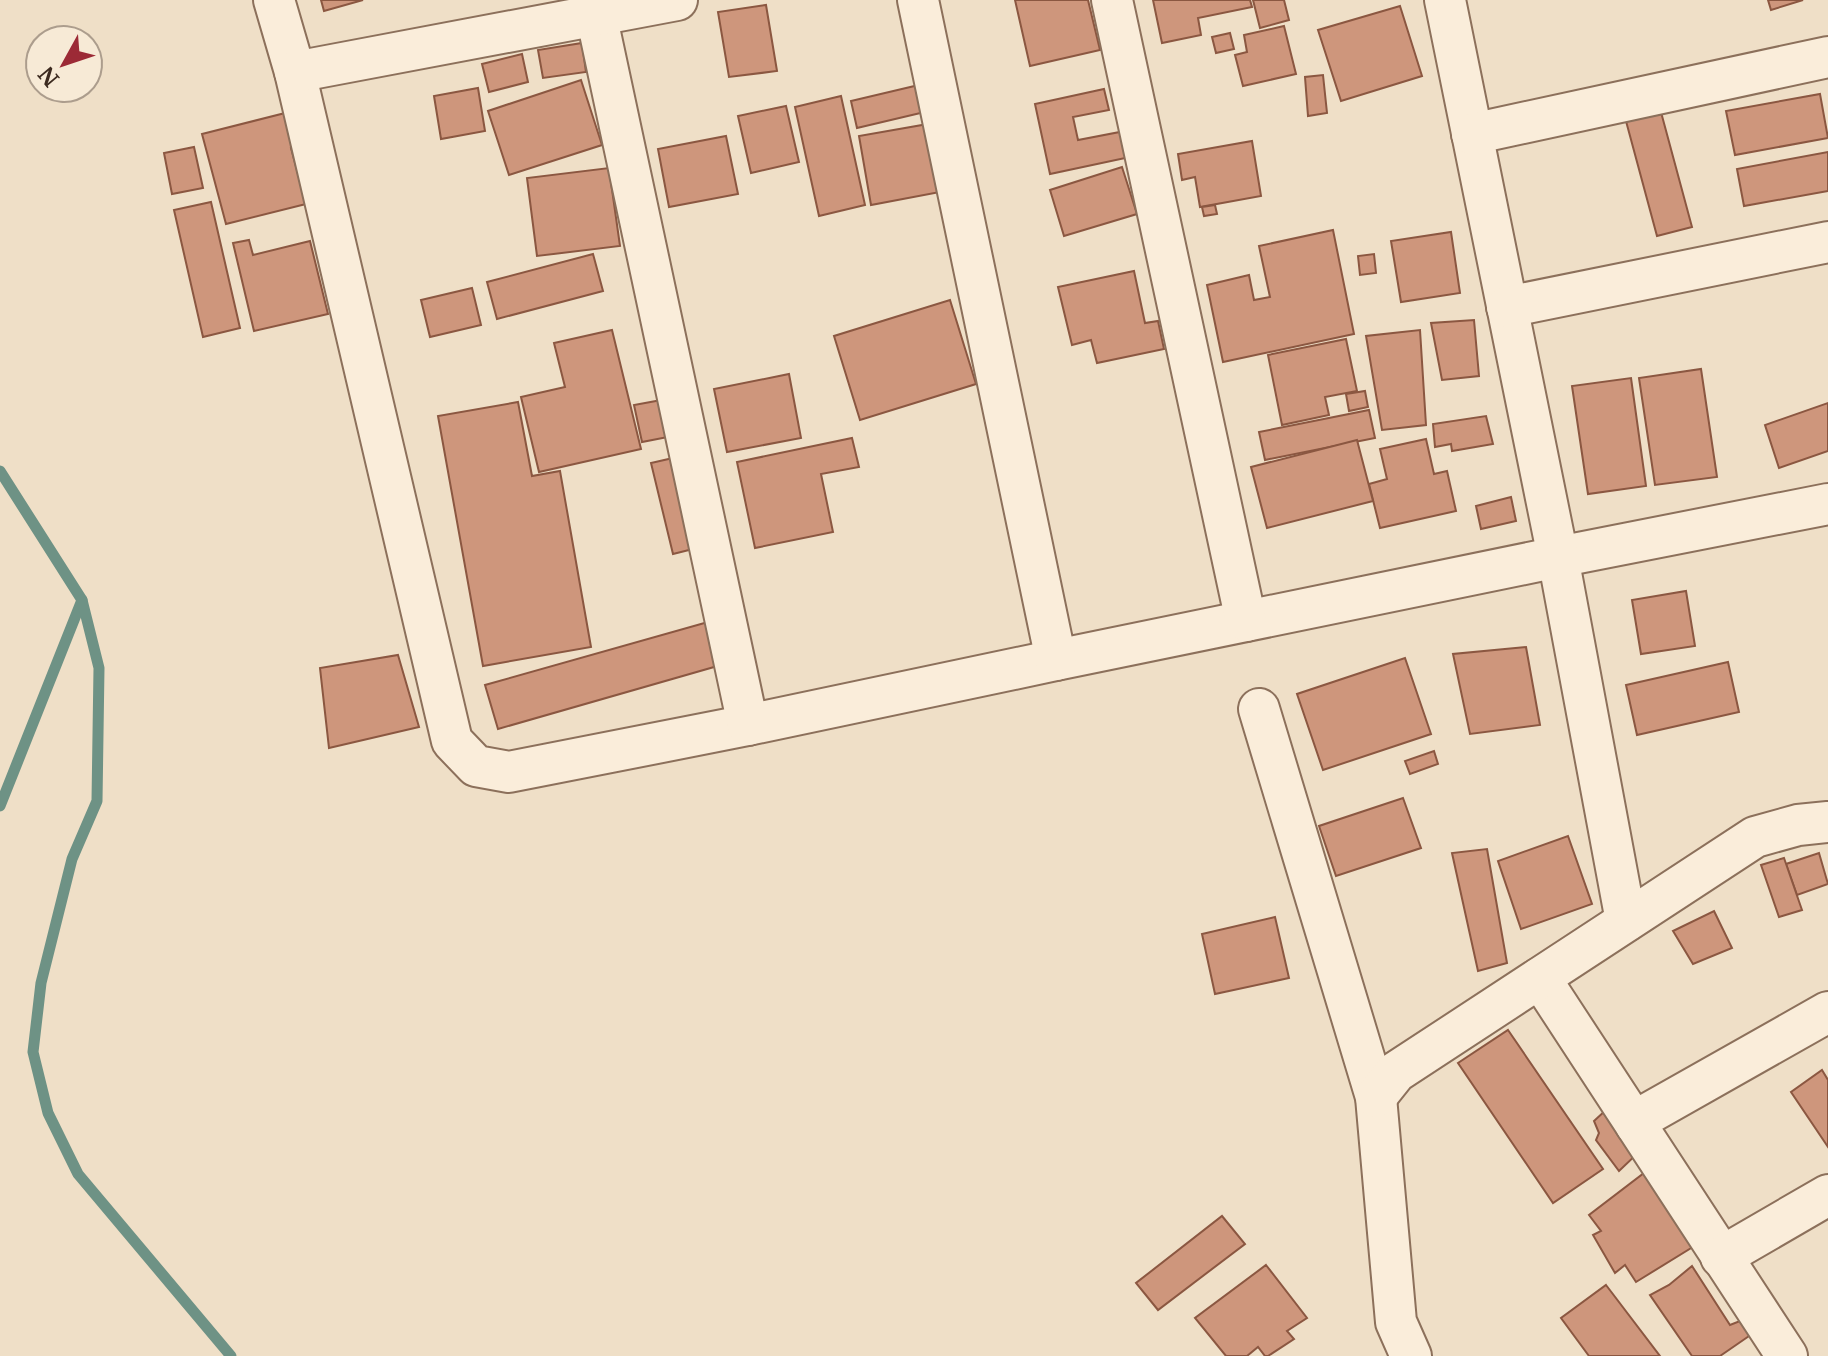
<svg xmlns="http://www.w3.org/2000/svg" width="1828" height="1356" viewBox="0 0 1828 1356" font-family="Merriweather,serif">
<rect width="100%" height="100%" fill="#efdfc7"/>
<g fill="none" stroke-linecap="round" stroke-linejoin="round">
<g stroke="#6e9285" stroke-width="11">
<path d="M 0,471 L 82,600 L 0,806"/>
<path d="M 82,600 L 99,668 L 97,801 L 72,859 L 41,983 L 33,1052 L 48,1113 L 78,1174 L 231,1356"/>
</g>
</g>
<g fill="#ce967c" stroke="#8b5741" stroke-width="2">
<path d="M 321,0 L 363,0 L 324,11 Z"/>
<path d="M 1015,0 L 1088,0 L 1100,50 L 1030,66 Z"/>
<path d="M 1153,0 L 1250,0 L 1252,7 L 1198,18 L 1201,35 L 1162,43 Z"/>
<path d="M 1253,0 L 1284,0 L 1289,20 L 1260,28 Z"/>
<path d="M 1768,0 L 1803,0 L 1771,10 Z"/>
<path d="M 766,5 L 777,71 L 729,77 L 718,12 Z"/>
<path d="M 1400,6 L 1422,76 L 1341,101 L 1318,30 Z"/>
<path d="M 1284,26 L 1296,74 L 1243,86 L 1235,55 L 1247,52 L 1244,35 Z"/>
<path d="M 1230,33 L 1234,49 L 1216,53 L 1212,37 Z"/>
<path d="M 582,43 L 586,72 L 543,78 L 538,50 Z"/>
<path d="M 522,54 L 528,82 L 489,92 L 482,64 Z"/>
<path d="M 1323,75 L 1327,113 L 1308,116 L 1305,77 Z"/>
<path d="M 581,80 L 602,145 L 509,175 L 488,111 Z"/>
<path d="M 923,84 L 929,111 L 857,128 L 851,101 Z"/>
<path d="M 478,88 L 485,131 L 441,139 L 434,96 Z"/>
<path d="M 1104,89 L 1109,110 L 1073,117 L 1078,140 L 1125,131 L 1130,157 L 1050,174 L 1035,104 Z"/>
<path d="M 1820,94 L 1828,138 L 1735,155 L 1726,111 Z"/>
<path d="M 841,96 L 865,205 L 819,216 L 795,107 Z"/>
<path d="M 1658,101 L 1692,227 L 1657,236 L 1623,110 Z"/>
<path d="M 786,106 L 799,162 L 751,173 L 738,116 Z"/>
<path d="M 293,111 L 302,145 L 291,148 L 306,204 L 226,224 L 202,134 Z"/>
<path d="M 928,124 L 940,192 L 871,205 L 859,136 Z"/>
<path d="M 726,136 L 738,194 L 669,207 L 658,149 Z"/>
<path d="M 1252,141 L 1261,196 L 1200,207 L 1195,177 L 1182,180 L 1178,154 Z"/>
<path d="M 194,147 L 203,188 L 172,194 L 164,153 Z"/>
<path d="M 1828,152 L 1828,191 L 1744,206 L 1737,169 Z"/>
<path d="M 1122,167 L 1137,214 L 1064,236 L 1050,190 Z"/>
<path d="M 609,168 L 620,246 L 537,256 L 527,178 Z"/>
<path d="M 211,202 L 240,328 L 203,337 L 174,210 Z"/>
<path d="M 1215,205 L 1217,214 L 1204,216 L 1202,207 Z"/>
<path d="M 1333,230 L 1354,334 L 1223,362 L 1207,285 L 1249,275 L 1254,300 L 1270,297 L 1259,246 Z"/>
<path d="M 1451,232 L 1460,293 L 1401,302 L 1391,241 Z"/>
<path d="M 249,240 L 253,255 L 310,241 L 328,314 L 254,331 L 233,243 Z"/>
<path d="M 593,254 L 603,291 L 497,319 L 487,282 Z"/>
<path d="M 1374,254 L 1376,273 L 1360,275 L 1358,256 Z"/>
<path d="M 1134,271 L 1145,323 L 1158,321 L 1164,349 L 1097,363 L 1091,340 L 1072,345 L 1058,287 Z"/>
<path d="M 472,288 L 481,325 L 430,337 L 421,300 Z"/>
<path d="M 950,300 L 976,384 L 860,420 L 834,336 Z"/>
<path d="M 1474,320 L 1479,376 L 1442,380 L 1431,323 Z"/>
<path d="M 612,330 L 641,449 L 539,472 L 521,397 L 565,387 L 554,343 Z"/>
<path d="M 1420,330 L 1426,425 L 1382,430 L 1366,336 Z"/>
<path d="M 1346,339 L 1357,391 L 1325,397 L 1329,415 L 1282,425 L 1268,355 Z"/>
<path d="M 1701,369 L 1717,477 L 1655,485 L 1639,378 Z"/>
<path d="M 789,374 L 801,438 L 727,452 L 714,389 Z"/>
<path d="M 1631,378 L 1646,486 L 1588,494 L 1572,386 Z"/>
<path d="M 1365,391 L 1368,407 L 1349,411 L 1346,394 Z"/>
<path d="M 667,399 L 673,436 L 642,442 L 634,405 Z"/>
<path d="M 518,402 L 532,476 L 560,471 L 591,647 L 483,666 L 438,416 Z"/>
<path d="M 1828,403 L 1828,451 L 1779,468 L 1765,425 Z"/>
<path d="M 1369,410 L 1375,438 L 1265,460 L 1259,432 Z"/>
<path d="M 1486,416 L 1493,444 L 1452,451 L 1451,444 L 1435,447 L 1433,424 Z"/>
<path d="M 852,438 L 859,467 L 821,474 L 833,532 L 755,548 L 737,462 Z"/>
<path d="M 1426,439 L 1434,474 L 1447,471 L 1456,511 L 1380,528 L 1369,484 L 1387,479 L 1380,449 Z"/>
<path d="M 1357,440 L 1373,501 L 1267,528 L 1251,467 Z"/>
<path d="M 673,458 L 693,549 L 673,554 L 651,463 Z"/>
<path d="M 1511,497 L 1516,521 L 1481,529 L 1476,506 Z"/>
<path d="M 1686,591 L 1695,646 L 1641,654 L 1632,600 Z"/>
<path d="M 708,622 L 721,665 L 498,729 L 485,685 Z"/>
<path d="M 1526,647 L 1540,725 L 1470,734 L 1453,654 Z"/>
<path d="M 398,655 L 419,727 L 329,748 L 320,668 Z"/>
<path d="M 1405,658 L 1431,734 L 1323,770 L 1297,694 Z"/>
<path d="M 1728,662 L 1739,712 L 1637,735 L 1626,685 Z"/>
<path d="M 1434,751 L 1438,764 L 1410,774 L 1405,761 Z"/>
<path d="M 1403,798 L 1421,848 L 1336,876 L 1319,826 Z"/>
<path d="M 1568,836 L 1592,904 L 1521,929 L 1498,861 Z"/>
<path d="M 1487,849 L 1507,963 L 1478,971 L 1452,853 Z"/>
<path d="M 1819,853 L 1828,884 L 1797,895 L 1786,864 Z"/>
<path d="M 1784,858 L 1802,910 L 1779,917 L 1761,865 Z"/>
<path d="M 1714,911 L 1732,948 L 1693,964 L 1673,931 Z"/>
<path d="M 1275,917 L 1289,978 L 1215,994 L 1202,934 Z"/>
<path d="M 1508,1030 L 1603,1169 L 1553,1203 L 1458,1063 Z"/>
<path d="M 1822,1070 L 1828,1080 L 1828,1147 L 1791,1092 Z"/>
<path d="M 1607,1109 L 1640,1151 L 1619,1171 L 1596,1140 L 1599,1133 L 1594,1121 Z"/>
<path d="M 1644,1173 L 1696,1245 L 1636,1282 L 1625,1265 L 1615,1273 L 1593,1235 L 1601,1231 L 1589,1215 Z"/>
<path d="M 1222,1216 L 1245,1244 L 1158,1310 L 1136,1283 Z"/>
<path d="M 1266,1265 L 1307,1318 L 1287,1331 L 1294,1339 L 1268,1356 L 1265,1356 L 1258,1347 L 1247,1356 L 1226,1356 L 1195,1318 Z"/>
<path d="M 1692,1266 L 1730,1325 L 1745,1319 L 1752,1334 L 1720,1356 L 1692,1356 L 1650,1295 L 1669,1285 Z"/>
<path d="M 1606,1285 L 1660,1356 L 1589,1356 L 1561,1318 Z"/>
</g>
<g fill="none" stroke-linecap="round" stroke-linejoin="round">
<g stroke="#8c705b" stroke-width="44">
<g id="minor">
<path d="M 274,0 L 295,72 L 452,741 L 476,766 L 509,772 L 748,725 L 1056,660 L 1558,557 L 1828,504"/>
<path d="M 593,0 L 748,725"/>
<path d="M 918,0 L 1056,660"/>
<path d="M 1112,0 L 1246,621"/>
<path d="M 1445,0 L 1558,557 L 1626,921"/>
<path d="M 295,72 L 677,0"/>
<path d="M 1472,134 L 1828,57"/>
<path d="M 1507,307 L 1828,242"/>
<path d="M 1259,709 L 1376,1097 L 1396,1322 L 1411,1356"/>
<path d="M 1540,978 L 1787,1356"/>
<path d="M 1376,1097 L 1396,1072 L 1755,837 L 1798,825 L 1828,822"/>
<path d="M 1636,1125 L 1644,1116 L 1828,1012"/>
<path d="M 1721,1257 L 1828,1195"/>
</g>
</g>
<use href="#minor" stroke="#faedda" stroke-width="40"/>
</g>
<g transform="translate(64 64) rotate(230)"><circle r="38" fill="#f7ead6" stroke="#ac9d8d" stroke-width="2"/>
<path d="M0-6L14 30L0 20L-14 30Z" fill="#9c2a36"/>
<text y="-12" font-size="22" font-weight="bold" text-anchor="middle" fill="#3c2a1f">N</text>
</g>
</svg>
